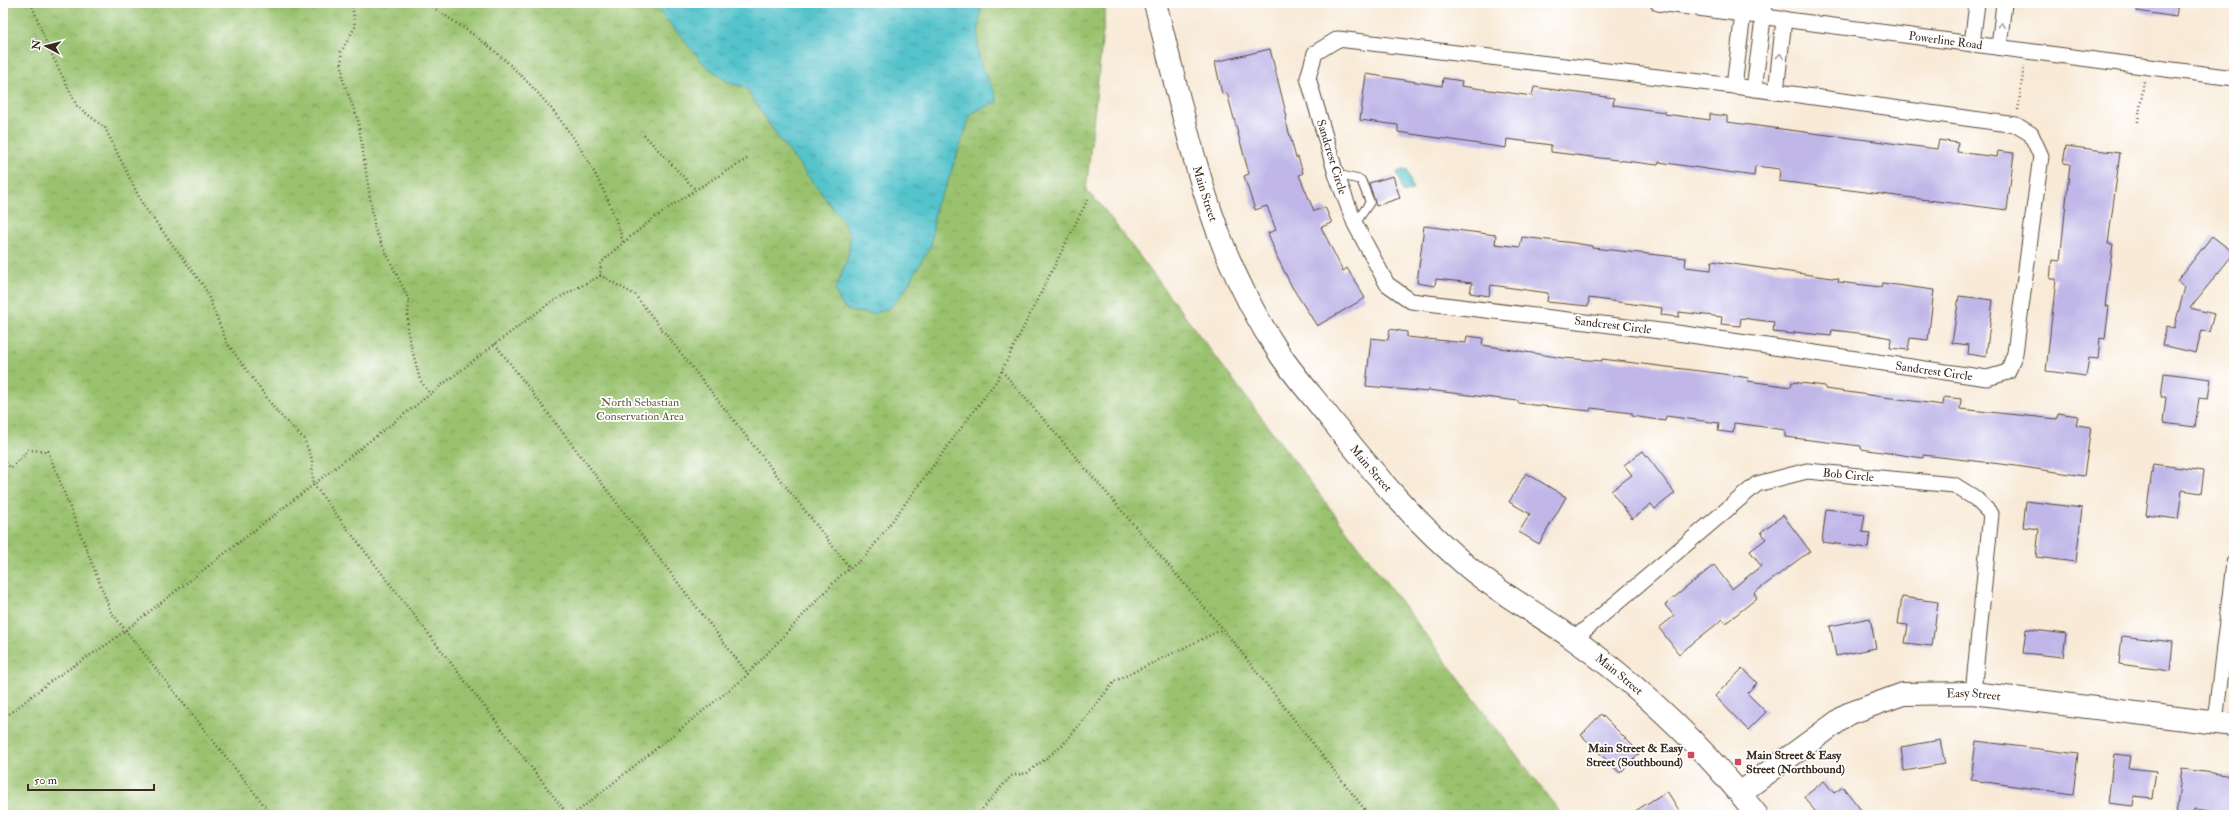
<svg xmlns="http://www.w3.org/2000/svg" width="2237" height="818" viewBox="0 0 2237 818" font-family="'IM FELL Double Pica',serif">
<defs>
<pattern id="park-crowns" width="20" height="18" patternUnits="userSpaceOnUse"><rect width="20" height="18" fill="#9ac26e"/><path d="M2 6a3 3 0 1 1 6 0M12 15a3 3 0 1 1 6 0" fill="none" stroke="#7f9e5a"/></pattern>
<pattern id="water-ripples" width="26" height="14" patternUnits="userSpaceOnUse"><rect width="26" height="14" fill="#55c3cb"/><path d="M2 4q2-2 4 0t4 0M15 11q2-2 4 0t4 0" fill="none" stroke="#489fa4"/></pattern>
</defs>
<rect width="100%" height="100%" fill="#fff"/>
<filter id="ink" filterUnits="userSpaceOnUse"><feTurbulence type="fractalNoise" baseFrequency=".025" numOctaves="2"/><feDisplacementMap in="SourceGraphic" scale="8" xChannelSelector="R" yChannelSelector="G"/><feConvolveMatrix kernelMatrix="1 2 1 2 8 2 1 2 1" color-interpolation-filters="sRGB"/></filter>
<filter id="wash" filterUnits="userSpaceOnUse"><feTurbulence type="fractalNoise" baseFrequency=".012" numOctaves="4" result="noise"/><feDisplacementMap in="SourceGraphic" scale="16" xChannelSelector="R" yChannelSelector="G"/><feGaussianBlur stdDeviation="0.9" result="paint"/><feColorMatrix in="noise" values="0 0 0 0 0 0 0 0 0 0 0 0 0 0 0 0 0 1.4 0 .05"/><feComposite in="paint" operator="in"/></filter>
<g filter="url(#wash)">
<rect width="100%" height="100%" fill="#f8ead7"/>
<path fill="url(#park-crowns)" stroke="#6a7646" d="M 3,3 L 1106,3 L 1086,191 L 1100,204 L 1562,815 L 3,815 Z"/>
<g fill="url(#water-ripples)" stroke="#487674">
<path d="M 652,3 L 982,3 C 979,24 975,44 981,65 C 985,78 995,87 997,101 L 971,114 L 946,187 L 936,204 L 931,245 L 905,290 L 891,307 L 873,314 L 853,312 L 844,308 L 835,291 L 848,256 L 850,236 L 842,220 L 776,135 L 746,88 L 728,82 L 705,65 Z"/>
<path d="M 1407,169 L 1413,190 L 1403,193 L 1397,172 Z"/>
</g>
<g id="blocks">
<g fill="#c0b7e8">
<path d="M 2137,3 L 2178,3 L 2176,17 L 2137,11 Z"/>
<path d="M 1270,49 L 1287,117 L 1285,118 L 1296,158 L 1298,157 L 1303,173 L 1299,175 L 1314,211 L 1325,207 L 1332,223 L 1321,227 L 1343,271 L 1347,268 L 1365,298 L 1317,326 L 1292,287 L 1277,257 L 1268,233 L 1276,230 L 1267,206 L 1255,210 L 1244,176 L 1249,174 L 1227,93 L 1222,94 L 1215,62 Z"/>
<path d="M 1366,74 L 1442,86 L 1443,78 L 1462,81 L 1461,86 L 1532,96 L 1534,87 L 1614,98 L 1613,105 L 1665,112 L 1665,114 L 1710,120 L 1710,114 L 1727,116 L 1727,122 L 1937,149 L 1939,140 L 1958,143 L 1957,152 L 1997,157 L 1998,151 L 2014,153 L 2007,210 L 1779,181 L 1780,169 L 1755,166 L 1754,176 L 1659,162 L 1658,165 L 1551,152 L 1551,145 L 1507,139 L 1506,148 L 1398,132 L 1398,125 L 1360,120 Z"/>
<path d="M 2066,146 L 2120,153 L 2108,244 L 2113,244 L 2105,306 L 2109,306 L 2105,339 L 2100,338 L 2098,359 L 2089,358 L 2086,376 L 2046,371 L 2056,279 L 2050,279 L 2052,260 L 2060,261 L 2070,164 L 2063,163 Z"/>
<path d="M 1393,176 L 1400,198 L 1376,206 L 1369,183 Z"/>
<path d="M 1424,226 L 1496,235 L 1495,244 L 1520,247 L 1522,237 L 1539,239 L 1574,243 L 1592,246 L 1592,248 L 1686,258 L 1685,267 L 1711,270 L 1712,261 L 1839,279 L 1838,282 L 1881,287 L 1882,283 L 1934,290 L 1928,340 L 1910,338 L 1908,350 L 1890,348 L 1891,338 L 1875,335 L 1832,330 L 1831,336 L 1794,332 L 1794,334 L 1773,332 L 1774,322 L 1741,318 L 1740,326 L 1721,324 L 1722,317 L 1679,312 L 1679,317 L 1661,315 L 1662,308 L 1589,298 L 1588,306 L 1547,302 L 1548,293 L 1491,285 L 1489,296 L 1470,293 L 1472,283 L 1436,279 L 1435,286 L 1417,283 Z"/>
<path d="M 2212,236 L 2234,253 L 2190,308 L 2214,314 L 2209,332 L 2202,330 L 2196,353 L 2162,345 L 2167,326 L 2174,328 L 2185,287 L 2177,281 Z"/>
<path d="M 1959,296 L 1993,300 L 1986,357 L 1968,354 L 1969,345 L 1952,343 Z"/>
<path d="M 1390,329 L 1407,332 L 1407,337 L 1466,343 L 1467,336 L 1483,338 L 1482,345 L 1563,358 L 1602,361 L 1602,359 L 1716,373 L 1749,378 L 1748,381 L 1791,387 L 1792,382 L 1825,386 L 1825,389 L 1943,405 L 1944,397 L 1961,399 L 1960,409 L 2057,419 L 2058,413 L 2078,416 L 2076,425 L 2091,427 L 2084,476 L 2009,465 L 1923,455 L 1923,458 L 1861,449 L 1861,446 L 1785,437 L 1785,430 L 1743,424 L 1734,423 L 1733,433 L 1718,431 L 1719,423 L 1666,416 L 1665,421 L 1632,416 L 1632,413 L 1591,408 L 1590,411 L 1533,405 L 1518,403 L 1518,401 L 1428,390 L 1428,392 L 1366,386 L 1371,338 L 1388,340 Z"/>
<path d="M 2164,373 L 2211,379 L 2208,399 L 2199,398 L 2195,427 L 2163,423 L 2166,397 L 2161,397 Z"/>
<path d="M 1643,451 L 1675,493 L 1655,509 L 1651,504 L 1632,519 L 1611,491 L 1632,475 L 1624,465 Z"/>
<path d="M 2153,464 L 2204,471 L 2201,493 L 2182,490 L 2178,519 L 2146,515 Z"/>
<path d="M 1526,473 L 1566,497 L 1539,544 L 1519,532 L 1530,514 L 1509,502 Z"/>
<path d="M 2026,501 L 2082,508 L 2076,562 L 2036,557 L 2039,529 L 2023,527 Z"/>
<path d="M 1826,509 L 1865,514 L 1862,532 L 1870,533 L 1868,548 L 1822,542 Z"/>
<path d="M 1783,515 L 1810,551 L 1754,593 L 1757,598 L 1726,623 L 1723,619 L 1679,654 L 1659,628 L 1674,616 L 1665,605 L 1714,565 L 1732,589 L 1761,566 L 1750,551 L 1766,539 L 1761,532 Z"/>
<path d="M 1902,597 L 1938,602 L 1932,646 L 1905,643 L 1908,625 L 1898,624 Z"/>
<path d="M 1870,618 L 1876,648 L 1836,656 L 1830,626 Z"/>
<path d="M 2026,629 L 2066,634 L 2063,657 L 2023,653 Z"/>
<path d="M 2122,636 L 2173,642 L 2170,671 L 2119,664 Z"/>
<path d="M 1743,668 L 1757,683 L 1747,693 L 1766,712 L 1748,730 L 1715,696 Z"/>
<path d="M 1601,714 L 1640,753 L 1620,773 L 1581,735 Z"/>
<path d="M 1940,740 L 1945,764 L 1904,771 L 1901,747 Z"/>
<path d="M 1976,741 L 2078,754 L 2073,794 L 1971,780 Z"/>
<path d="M 2114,754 L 2131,756 L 2129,768 L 2156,771 L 2152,798 L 2134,796 L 2133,806 L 2108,803 Z"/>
<path d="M 2182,769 L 2234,776 L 2234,814 L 2194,809 L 2193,815 L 2176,815 Z"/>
<path d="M 1824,781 L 1834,793 L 1843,787 L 1865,815 L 1818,815 L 1804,797 Z"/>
<path d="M 1667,791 L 1682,815 L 1629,815 Z"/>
</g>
</g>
</g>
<g filter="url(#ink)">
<use href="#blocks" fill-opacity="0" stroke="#57473a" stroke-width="1"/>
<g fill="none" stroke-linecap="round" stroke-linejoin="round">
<g stroke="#57473a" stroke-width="10">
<path id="lane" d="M 1336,174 L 1361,180 L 1370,202 L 1355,224"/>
</g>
<g stroke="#57473a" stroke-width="17">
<g id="street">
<path id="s1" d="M 1658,3 L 2234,78"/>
<path d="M 1338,39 L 1734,86 L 2016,125 L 2031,134 L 2041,156 L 2015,353 L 2008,372 L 1987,378 L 1677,333 L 1411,301 L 1387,284 L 1355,224 L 1336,174 L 1308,78 L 1315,53 Z"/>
<path d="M 1972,44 L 1977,3"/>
<path d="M 1999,47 L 2004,3"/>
<path d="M 1734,86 L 1743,14"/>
<path d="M 1754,89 L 1765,3"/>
<path d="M 1776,92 L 1784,19"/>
<path id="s2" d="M 1574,639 L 1757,484 L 1807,471 L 1954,485 L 1975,498 L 1991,514 L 1973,693"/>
<path d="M 2215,722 L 2234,563"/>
</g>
</g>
<g stroke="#57473a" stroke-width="24">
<g id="secondary">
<path id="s3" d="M 1155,3 C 1177,85 1193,171 1225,250 C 1240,287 1259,323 1281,356 C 1297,379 1316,400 1333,422 C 1374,474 1417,524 1468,567 C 1500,594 1539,614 1572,638 C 1641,687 1705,748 1757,815"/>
<path id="s4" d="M 1740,793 L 1848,714 L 1903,694 L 1973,693 L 2234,725"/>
</g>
</g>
<g stroke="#57473a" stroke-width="2.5" stroke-dasharray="1 3" stroke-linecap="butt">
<path d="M 31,3 L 48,47 L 77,106 L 105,128 L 143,205 L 205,288 L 227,343 L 277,412 L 304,439 L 312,459 L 313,484 L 568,815"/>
<path d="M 352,3 L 355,27 L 341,52 L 343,80 L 358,120 L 375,230 L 409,300 L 407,330 L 420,380 L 430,394"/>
<path d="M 426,3 C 453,21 483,39 507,62 C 561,112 602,171 623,242"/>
<path d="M 2018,110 L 2024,66"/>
<path d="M 2138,122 L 2144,81"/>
<path d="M 644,135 L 695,189"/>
<path d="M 600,275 L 635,295 L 850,568"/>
<path d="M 495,344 L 748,674"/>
<path d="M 1002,371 L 1223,629 L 1369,815"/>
<path d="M 3,460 L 11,468 L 28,450 L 48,451 L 111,612 L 272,815"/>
<path d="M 3,719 L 52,680 L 109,643 L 495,344 L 551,302 L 600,276 L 601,263 C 644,221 695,189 747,159"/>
<path d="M 573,815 L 743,679 L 840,576 L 866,556 L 997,380 L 1088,199"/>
<path d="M 977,815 L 1011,776 L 1027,773 L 1062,746 L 1115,681 L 1223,629"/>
</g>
<use href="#lane" stroke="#fff" stroke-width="8"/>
<use href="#street" stroke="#fff" stroke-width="15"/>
<use href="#secondary" stroke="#fff" stroke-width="22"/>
</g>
<defs><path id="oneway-chevron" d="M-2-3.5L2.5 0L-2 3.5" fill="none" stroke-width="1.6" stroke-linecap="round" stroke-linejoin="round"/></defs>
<g stroke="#a79f9a">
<use href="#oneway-chevron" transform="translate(2001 25) rotate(-84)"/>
<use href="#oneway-chevron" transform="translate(1780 56) rotate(-84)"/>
</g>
</g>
<g fill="#d1495b" stroke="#fff" stroke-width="1.5">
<rect x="1687" y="751" width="8" height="8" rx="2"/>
<rect x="1734" y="758" width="8" height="8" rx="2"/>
</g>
<g text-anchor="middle" stroke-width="3.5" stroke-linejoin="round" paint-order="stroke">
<g font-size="12" fill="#3b2a1e" stroke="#fff">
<text dy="4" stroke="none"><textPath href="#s1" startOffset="290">Powerline Road</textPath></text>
<text transform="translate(1332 157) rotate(73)" y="4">Sandcrest Circle</text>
<text dy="4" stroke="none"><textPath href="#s3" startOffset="197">Main Street</textPath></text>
<text transform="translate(1613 325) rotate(7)" y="4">Sandcrest Circle</text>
<text transform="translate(1934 371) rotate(8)" y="4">Sandcrest Circle</text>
<text dy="4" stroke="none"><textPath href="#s3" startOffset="521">Main Street</textPath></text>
<text dy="4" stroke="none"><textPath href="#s2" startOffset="333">Bob Circle</textPath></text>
<text dy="4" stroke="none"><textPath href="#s3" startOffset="845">Main Street</textPath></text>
<text dy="4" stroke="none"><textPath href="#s4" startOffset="263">Easy Street</textPath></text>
</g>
<g font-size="12" fill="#5c5f3a" stroke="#fff">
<text x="640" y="406">North Sebastian<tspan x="640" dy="14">Conservation Area</tspan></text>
</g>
<g font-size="12" font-weight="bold" fill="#3b2a1e" stroke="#fff" text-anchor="end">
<text x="1683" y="752">Main Street &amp; Easy<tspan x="1683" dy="14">Street (Southbound)</tspan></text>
<text x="1746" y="759" text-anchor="start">Main Street &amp; Easy<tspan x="1746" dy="14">Street (Northbound)</tspan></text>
</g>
</g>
<rect width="2237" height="818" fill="none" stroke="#fff" stroke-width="16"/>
<g transform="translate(46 46) rotate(277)" stroke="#ffffff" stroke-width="3" paint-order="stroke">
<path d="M0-3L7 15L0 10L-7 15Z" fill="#3b2a1e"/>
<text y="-6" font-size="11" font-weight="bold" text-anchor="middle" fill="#3b2a1e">N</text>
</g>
<path d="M28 784v6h126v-6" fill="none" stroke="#3b2a1e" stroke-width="2"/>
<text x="34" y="784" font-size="12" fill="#3b2a1e" stroke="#ffffff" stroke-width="3" paint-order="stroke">50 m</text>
</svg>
